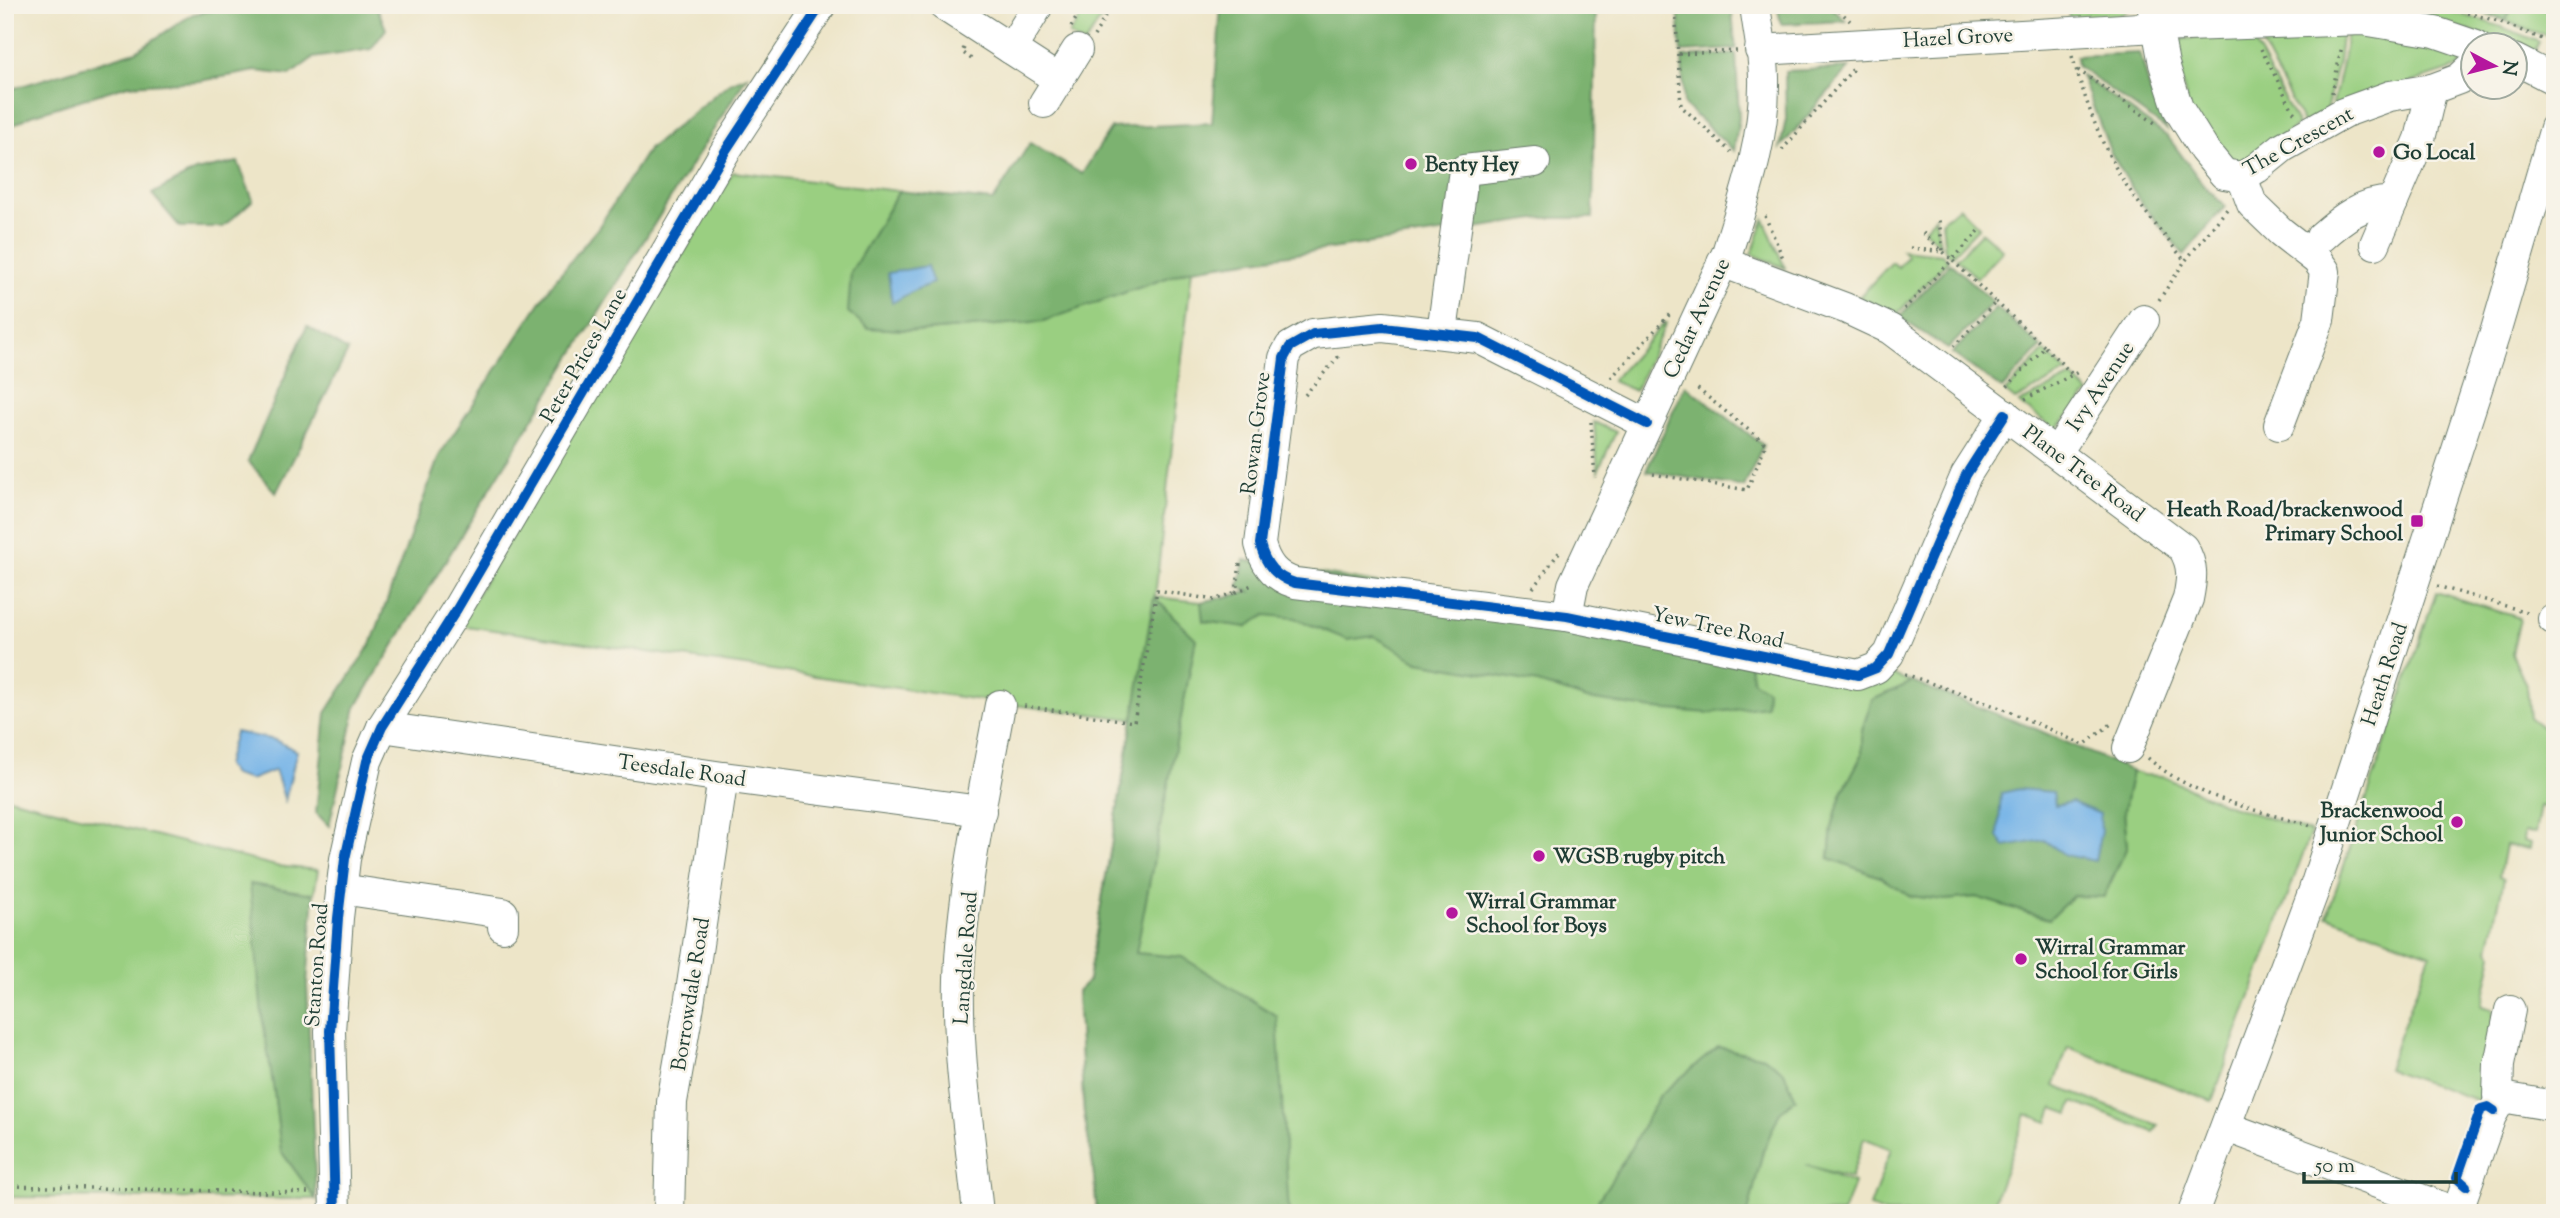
<svg xmlns="http://www.w3.org/2000/svg" width="2560" height="1218" viewBox="0 0 2560 1218" font-family="'Sorts Mill Goudy',serif">
<rect width="100%" height="100%" fill="#f7f3e8"/>
<filter id="ink" filterUnits="userSpaceOnUse"><feTurbulence type="fractalNoise" baseFrequency=".0143" numOctaves="2"/><feDisplacementMap in="SourceGraphic" scale="14" xChannelSelector="R" yChannelSelector="G"/><feConvolveMatrix kernelMatrix="1 2 1 2 8 2 1 2 1" color-interpolation-filters="sRGB"/></filter>
<filter id="wash" filterUnits="userSpaceOnUse"><feTurbulence type="fractalNoise" baseFrequency=".00686" numOctaves="4" result="noise"/><feDisplacementMap in="SourceGraphic" scale="28" xChannelSelector="R" yChannelSelector="G"/><feGaussianBlur stdDeviation="1.57" result="paint"/><feColorMatrix in="noise" values="0 0 0 0 0 0 0 0 0 0 0 0 0 0 0 0 0 1.4 0 .05"/><feComposite in="paint" operator="in"/></filter>
<g filter="url(#wash)">
<rect width="100%" height="100%" fill="#ede5c8"/>
<g fill="#9acf81" stroke="#5c865a" stroke-width="2">
<path d="M 1088,5 L 1110,5 L 1084,45 L 1069,35 Z"/>
<path d="M 2108,5 L 2129,5 L 2130,8 L 2120,16 L 2070,22 L 2068,12 Z"/>
<path d="M 2387,5 C 2442,5 2490,21 2539,42 L 2532,57 C 2494,32 2433,22 2387,13 Z"/>
<path d="M 2512,5 L 2536,5 L 2549,11 L 2555,10 L 2555,36 L 2537,33 L 2505,21 Z"/>
<path d="M 2342,29 L 2338,61 L 2326,111 L 2303,123 L 2254,30 Z"/>
<path d="M 2347,30 C 2371,33 2449,40 2462,58 L 2459,67 L 2332,108 L 2344,54 Z"/>
<path d="M 2249,33 L 2298,125 L 2251,160 L 2232,162 L 2190,115 L 2174,48 L 2182,39 Z"/>
<path d="M 733,172 L 899,191 L 851,272 L 868,328 L 926,331 L 1044,321 L 1192,269 L 1155,597 L 1201,602 L 1250,592 L 1239,587 L 1244,560 L 1883,671 L 1912,682 L 1872,700 L 1862,730 L 1862,755 L 1841,795 L 1832,827 L 1829,858 L 1880,877 L 1910,896 L 1945,900 L 1976,897 L 2048,919 L 2127,847 L 2124,810 L 2132,771 L 2143,775 L 2162,776 L 2222,803 L 2311,832 L 2212,1101 L 2068,1047 L 2054,1086 L 2158,1125 L 2154,1132 L 2073,1102 L 2069,1114 L 2053,1108 L 2048,1122 L 2026,1114 L 1990,1213 L 1886,1213 L 1870,1207 L 1891,1149 L 1864,1138 L 1851,1178 L 1806,1165 L 1854,1183 L 1843,1213 L 1097,1213 L 1093,1165 L 1084,1114 L 1077,992 L 1088,981 L 1090,969 L 1133,719 L 1022,706 L 459,625 L 594,396 Z"/>
<path d="M 1959,207 L 1979,227 L 1951,256 L 1945,250 L 1942,221 Z"/>
<path d="M 1935,217 L 1940,245 L 1924,229 Z"/>
<path d="M 1764,219 L 1785,268 L 1752,254 Z"/>
<path d="M 1982,232 L 2003,250 L 1977,278 L 1956,259 Z"/>
<path d="M 1902,250 L 1942,254 L 1948,260 L 1896,315 L 1859,297 L 1892,262 L 1898,267 L 1908,256 Z"/>
<path d="M 1664,323 L 1666,323 L 1635,391 L 1612,381 Z"/>
<path d="M 2044,351 L 2067,372 L 2015,400 L 2005,392 Z"/>
<path d="M 2072,377 L 2089,393 L 2056,430 L 2019,403 Z"/>
<path d="M 1594,422 L 1616,432 L 1598,471 Z"/>
<path d="M 2436,592 L 2520,618 L 2512,654 L 2527,688 L 2530,718 L 2543,728 L 2555,724 L 2555,809 L 2540,806 L 2535,833 L 2524,832 L 2523,841 L 2530,843 L 2529,849 L 2505,845 L 2499,877 L 2504,879 L 2489,949 L 2493,954 L 2482,1006 L 2493,1009 L 2496,1091 L 2491,1105 L 2387,1069 L 2430,954 L 2327,916 Z"/>
<path d="M 5,797 L 276,866 L 318,870 L 314,894 L 250,884 L 281,1151 L 316,1199 L 5,1197 Z"/>
</g>
<g fill="#7bb26f" stroke="#4d7852" stroke-width="2">
<path d="M 243,5 L 376,5 L 386,29 L 371,49 L 313,58 L 290,75 L 256,71 L 200,81 L 128,85 L 32,115 L 5,130 L 5,91 L 136,51 L 193,14 Z"/>
<path d="M 1221,5 L 1596,5 L 1593,218 L 1543,218 L 1192,269 L 1044,321 L 926,331 L 868,328 L 848,312 L 851,272 L 899,191 L 993,201 L 1030,143 L 1082,174 L 1111,128 L 1212,123 Z"/>
<path d="M 1678,5 L 1731,5 L 1736,49 L 1681,52 Z"/>
<path d="M 1777,5 L 1829,5 L 1846,21 L 1781,24 Z"/>
<path d="M 2461,5 L 2512,5 L 2505,21 Z"/>
<path d="M 2140,53 L 2150,90 L 2167,130 L 2077,66 L 2076,56 Z"/>
<path d="M 1736,54 L 1739,118 L 1734,151 L 1684,105 L 1682,57 Z"/>
<path d="M 1849,68 L 1780,148 L 1786,119 L 1785,71 Z"/>
<path d="M 2081,75 L 2168,137 L 2205,187 L 2225,206 L 2184,255 L 2139,200 L 2111,153 Z"/>
<path d="M 747,76 L 573,354 L 356,707 L 329,826 L 316,813 L 326,713 L 372,642 L 439,456 L 555,280 L 598,228 L 648,150 L 729,83 Z"/>
<path d="M 238,162 L 253,200 L 223,227 L 180,227 L 152,194 L 195,171 Z"/>
<path d="M 1950,263 L 1993,302 L 1948,349 L 1899,317 Z"/>
<path d="M 1996,307 L 2041,347 L 2002,389 L 1952,353 Z"/>
<path d="M 307,326 L 348,351 L 276,493 L 248,461 Z"/>
<path d="M 1685,385 L 1763,445 L 1744,487 L 1646,471 Z"/>
<path d="M 1244,560 L 1749,661 L 1753,681 L 1767,690 L 1766,706 L 1709,713 L 1654,709 L 1587,699 L 1538,683 L 1418,662 L 1374,636 L 1348,640 L 1294,618 L 1266,615 L 1246,627 L 1203,621 L 1201,602 L 1250,592 L 1239,587 Z"/>
<path d="M 1154,597 L 1196,639 L 1136,953 L 1182,957 L 1277,1016 L 1289,1213 L 1097,1213 L 1093,1165 L 1084,1114 L 1077,992 L 1088,981 L 1090,969 Z"/>
<path d="M 1912,682 L 2036,729 L 2132,771 L 2124,810 L 2127,847 L 2104,897 L 2073,896 L 2049,919 L 1976,897 L 1945,900 L 1910,896 L 1880,877 L 1829,858 L 1832,827 L 1841,795 L 1862,755 L 1862,730 L 1872,700 Z"/>
<path d="M 250,884 L 314,894 L 307,985 L 316,1199 L 281,1151 L 274,1091 L 262,1016 Z"/>
<path d="M 1718,1047 L 1764,1057 L 1784,1072 L 1796,1099 L 1780,1112 L 1763,1151 L 1748,1213 L 1590,1213 L 1626,1157 L 1660,1095 Z"/>
</g>
<g fill="#74b3e7" stroke="#4a788e" stroke-width="2">
<path d="M 927,266 L 933,283 L 915,290 L 892,303 L 888,273 Z"/>
<path d="M 235,732 L 275,740 L 297,751 L 285,801 L 275,770 L 250,780 L 233,775 L 226,765 Z"/>
<path d="M 2019,789 L 2053,792 L 2055,805 L 2072,802 L 2100,814 L 2101,831 L 2095,861 L 2065,855 L 2044,840 L 2005,847 L 1998,836 L 2001,793 Z"/>
</g>
</g>
<g filter="url(#ink)">
<g fill="none" stroke-linecap="round" stroke-linejoin="round">
<g stroke="#677868" stroke-width="32">
<g id="minor">
<path d="M 943,5 L 1059,80"/>
<path d="M 1011,49 L 1036,9"/>
<path d="M 1760,50 L 2157,27 L 2152,5"/>
<path d="M 2514,59 L 2555,80"/>
<path d="M 2472,67 L 2459,79 L 2432,89 L 2390,96 L 2343,113 L 2283,147 L 2257,168 L 2242,177 L 2224,174 L 2204,150 L 2178,108 L 2164,64 L 2157,27 L 2363,20 L 2435,32 L 2476,46"/>
<path d="M 1044,103 L 1077,50"/>
<path d="M 2242,177 L 2252,204 L 2281,232 L 2317,260 L 2325,271 L 2319,320 L 2279,425"/>
<path d="M 2321,237 C 2341,219 2365,200 2393,202"/>
<path d="M 2375,244 L 2420,139 L 2432,89"/>
<path d="M 1722,262 L 1845,308 L 1890,329 L 2183,548 C 2194,566 2192,579 2188,599 L 2128,748"/>
<path d="M 1442,332 L 1464,170 L 1535,162"/>
<path d="M 1647,424 L 1478,338 L 1383,327 L 1313,334 L 1290,347 L 1284,358 L 1260,544 C 1265,564 1275,577 1295,583 L 1567,616 L 1858,675 L 1876,668 L 1889,654 L 1966,475 L 2005,414"/>
<path d="M 2057,452 L 2144,320"/>
<path d="M 1567,616 L 1573,585 L 1727,253 C 1744,198 1764,143 1764,85 C 1765,59 1758,31 1755,5"/>
<path d="M 2553,619 L 2555,618"/>
<path d="M 382,727 L 723,777 L 981,811"/>
<path d="M 341,889 L 503,913 L 503,927"/>
<path d="M 2502,1097 L 2498,1096 L 2499,1064 L 2510,1010"/>
<path d="M 2227,1127 L 2458,1213"/>
<path d="M 2457,1212 L 2491,1116 L 2502,1097 L 2555,1106"/>
<path d="M 335,1213 L 330,1031 L 338,918 L 345,859 L 367,761 L 382,727 L 457,609 L 726,150 L 821,5"/>
<path d="M 669,1213 L 672,1102 L 689,1005 L 723,777"/>
<path d="M 978,1213 C 970,1135 957,1057 959,979 C 962,891 984,792 1000,705"/>
<path d="M 2193,1213 L 2314,890 L 2496,330 L 2555,128"/>
</g>
</g>
<g stroke="#677868" stroke-width="3.5" stroke-dasharray="2 5" stroke-linecap="butt">
<path d="M 1675,5 L 1681,106 L 1731,152"/>
<path d="M 1834,5 L 1850,21"/>
<path d="M 2440,6 L 2498,21 L 2545,40 L 2555,41"/>
<path d="M 1071,27 L 1084,5"/>
<path d="M 1094,36 L 1112,5"/>
<path d="M 964,48 L 962,52 L 974,61"/>
<path d="M 2261,49 L 2295,114"/>
<path d="M 1679,54 L 1737,51"/>
<path d="M 2072,56 C 2085,98 2099,142 2123,180 C 2141,208 2163,234 2185,261 L 2228,208"/>
<path d="M 2078,70 L 2158,125"/>
<path d="M 2332,93 L 2342,46"/>
<path d="M 1782,150 L 1853,69"/>
<path d="M 1765,216 L 1783,258"/>
<path d="M 1923,233 L 1952,260 L 1980,230"/>
<path d="M 1910,248 L 1943,252 L 1939,220"/>
<path d="M 2159,300 L 2185,261"/>
<path d="M 1996,302 L 2045,347 L 2007,387"/>
<path d="M 1904,309 L 1952,260 L 1996,302 L 1954,346"/>
<path d="M 2045,347 L 2073,375"/>
<path d="M 1611,378 L 1670,314"/>
<path d="M 1305,395 L 1339,356"/>
<path d="M 2025,399 L 2080,371"/>
<path d="M 1591,422 L 1595,478"/>
<path d="M 1653,474 L 1747,490 L 1766,444 L 1694,386"/>
<path d="M 1240,564 L 1236,592 L 1252,585"/>
<path d="M 2437,586 L 2530,613"/>
<path d="M 1533,588 L 1560,551"/>
<path d="M 1905,674 L 2006,710 L 2084,745 L 2111,724"/>
<path d="M 1024,706 L 1134,722 L 1157,590 L 1214,600 L 1236,592"/>
<path d="M 2148,758 C 2192,797 2256,810 2311,826"/>
<path d="M 5,1186 L 311,1193"/>
</g>
<use href="#minor" stroke="#fff" stroke-width="30"/>
<g stroke="#f7f3e8" stroke-width="15">
<g id="cycleway">
<path d="M 1647,424 L 1478,338 L 1383,327 L 1313,334 L 1290,347 L 1284,358 L 1260,544 C 1265,564 1275,577 1295,583 L 1567,616 L 1858,675 L 1876,668 L 1889,654 L 1966,475 L 2005,414"/>
<path d="M 2466,1186 L 2457,1178 L 2481,1109 L 2488,1107 L 2494,1111"/>
<path d="M 335,1213 L 330,1031 L 338,918 L 345,859 L 367,761 L 382,727 L 457,609 L 726,150 L 821,5"/>
</g>
</g>
<use href="#cycleway" stroke="#0057b8" stroke-width="10"/>
</g>
</g>
<g fill="#b5179e" stroke="#f7f3e8" stroke-width="2.5">
<circle cx="2379" cy="152" r="7"/>
<circle cx="1411" cy="164" r="7"/>
<rect x="2410" y="514" width="14" height="14" rx="3.5"/>
<circle cx="2457" cy="822" r="7"/>
<circle cx="1539" cy="856" r="7"/>
<circle cx="1452" cy="913" r="7"/>
<circle cx="2021" cy="959" r="7"/>
</g>
<g text-anchor="middle" stroke-width="5" stroke-linejoin="round" paint-order="stroke">
<g font-size="21" fill="#1f3d34" stroke="#f7f3e8">
<text transform="translate(1958 37) rotate(-3)" y="7">Hazel Grove</text>
<text transform="translate(2298 141) rotate(-29)" y="7">The Crescent</text>
<text transform="translate(1696 318) rotate(-65)" y="7">Cedar Avenue</text>
<text transform="translate(583 355) rotate(-60)" y="7">Peter Prices Lane</text>
<text transform="translate(2100 386) rotate(-56)" y="7">Ivy Avenue</text>
<text transform="translate(1255 433) rotate(-83)" y="7">Rowan Grove</text>
<text transform="translate(2084 473) rotate(37)" y="7">Plane Tree Road</text>
<text transform="translate(1718 627) rotate(12)" y="7">Yew Tree Road</text>
<text transform="translate(2384 674) rotate(-72)" y="7">Heath Road</text>
<text transform="translate(682 770) rotate(8)" y="7">Teesdale Road</text>
<text transform="translate(965 958) rotate(-86)" y="7">Langdale Road</text>
<text transform="translate(316 965) rotate(-86)" y="7">Stanton Road</text>
<text transform="translate(690 994) rotate(-81)" y="7">Borrowdale Road</text>
</g>
<g font-size="21" font-weight="bold" fill="#1f3d34" stroke="#f7f3e8" text-anchor="start">
<text x="2393" y="159">Go Local</text>
<text x="1425" y="171">Benty Hey</text>
<text x="2403" y="516" text-anchor="end">Heath Road/brackenwood<tspan x="2403" dy="24">Primary School</tspan></text>
<text x="2443" y="817" text-anchor="end">Brackenwood<tspan x="2443" dy="24">Junior School</tspan></text>
<text x="1553" y="863">WGSB rugby pitch</text>
<text x="1466" y="908">Wirral Grammar<tspan x="1466" dy="24">School for Boys</tspan></text>
<text x="2035" y="954">Wirral Grammar<tspan x="2035" dy="24">School for Girls</tspan></text>
</g>
</g>
<rect width="2560" height="1218" fill="none" stroke="#f7f3e8" stroke-width="28"/>
<g transform="translate(2494 66) rotate(97)"><circle r="33" fill="#f7f3e8" stroke="#a1aaa0" stroke-width="2"/>
<path d="M0-5L12 26L0 18L-12 26Z" fill="#b5179e"/>
<text y="-10" font-size="19" font-weight="bold" text-anchor="middle" fill="#1f3d34">N</text>
</g>
<path d="M2304 1172v10h152v-10" fill="none" stroke="#1f3d34" stroke-width="3.5"/>
<text x="2315" y="1172" font-size="21" fill="#1f3d34" stroke="#f7f3e8" stroke-width="5" paint-order="stroke">50 m</text>
</svg>
